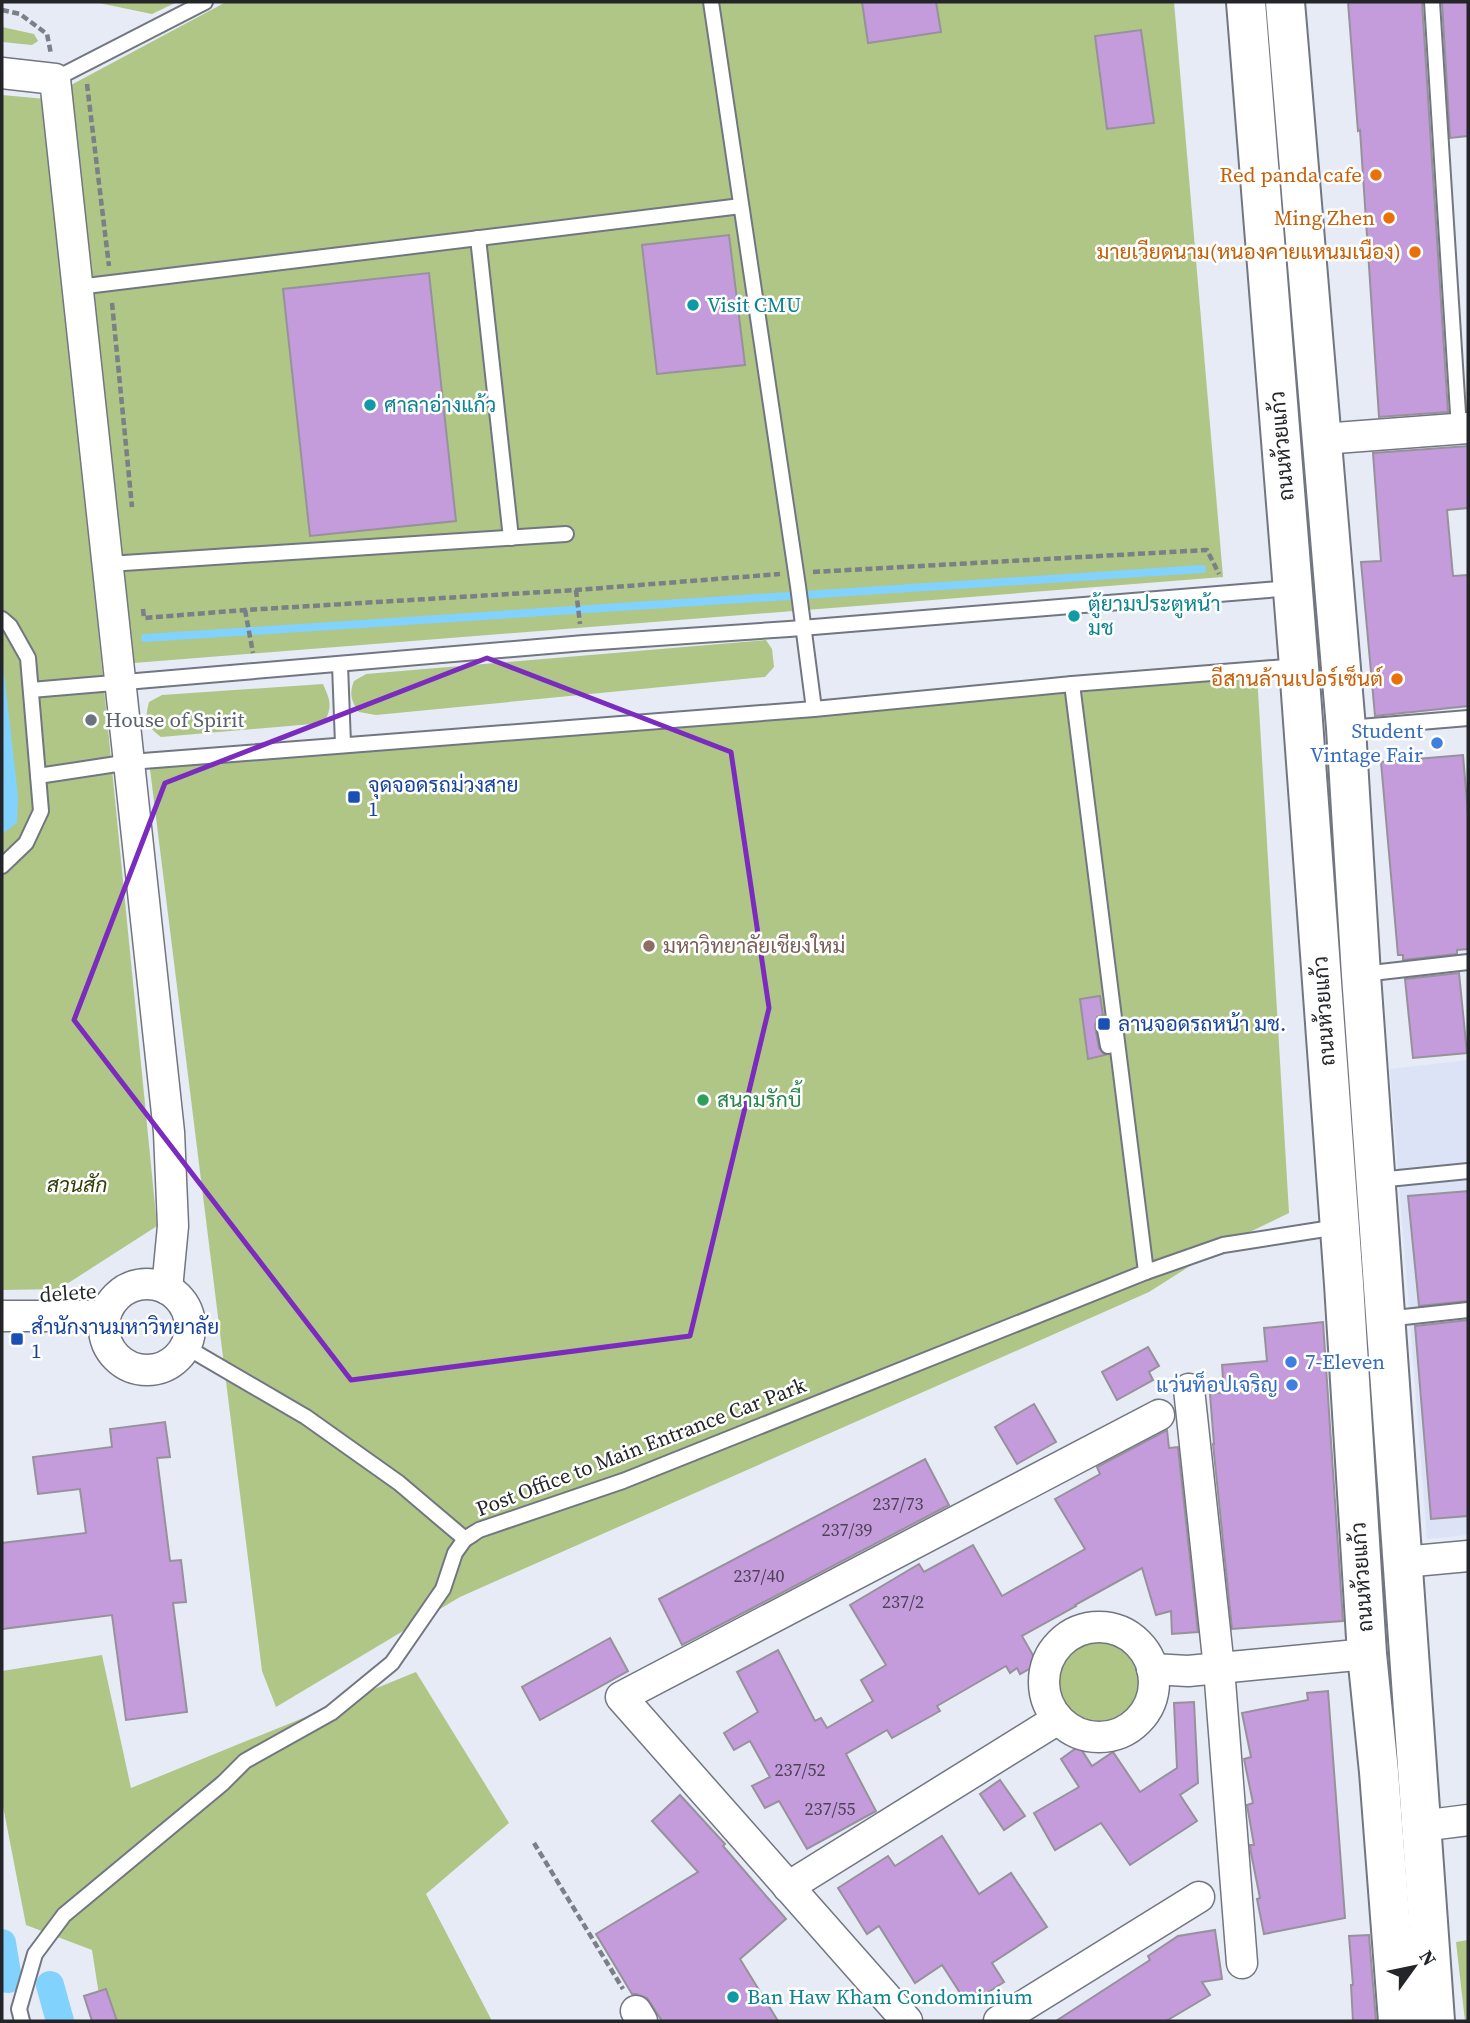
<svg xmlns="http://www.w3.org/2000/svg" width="1470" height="2023" viewBox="0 0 1470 2023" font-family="'Source Serif 4',Sarabun,serif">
<rect width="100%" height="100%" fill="#e6ebf6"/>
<path fill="#dce3f6" d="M 1468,1060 L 1468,1535 L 1427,1539 L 1390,1069 Z"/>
<g fill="#afc687">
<path d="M 94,2 L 177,2 L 152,14 Z"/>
<path d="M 226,2 L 1174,2 L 1223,577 L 134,663 L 71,85 Z"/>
<path d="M 2,27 L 34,34 L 38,41 L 32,45 L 2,42 Z"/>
<path d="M 2,95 L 46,99 L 157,1226 L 59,1289 L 2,1290 Z"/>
<path d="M 766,640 L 772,649 L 774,667 L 765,677 L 376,715 L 359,712 C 351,701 349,693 354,681 L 366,674 Z"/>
<path d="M 1257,674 L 1289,1213 L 1223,1245 L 1149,1292 L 460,1597 L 276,1707 L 262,1671 L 149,761 Z"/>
<path d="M 323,684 C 330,700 333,706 324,723 L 161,737 C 147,726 144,721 149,702 L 162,695 Z"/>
<circle cx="1099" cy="1681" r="40"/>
<path d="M 102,1655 L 131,1788 L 416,1672 L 509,1823 L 426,1894 L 492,2021 L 103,2021 L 92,1950 L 26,1925 L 2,1801 L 2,1671 Z"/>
<path d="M 1468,1940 L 1468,2021 L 1465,2021 L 1456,1942 Z"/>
</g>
<path fill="#81d3fe" d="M 2,655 L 18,796 L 17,823 L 2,834 Z"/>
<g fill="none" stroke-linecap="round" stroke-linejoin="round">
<path stroke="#81d3fe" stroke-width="8" d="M 145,638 L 1202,569"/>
<g stroke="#81d3fe" stroke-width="28">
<path d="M 2,1943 L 8,1979"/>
<path d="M 50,1985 L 60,2021"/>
</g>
</g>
<g fill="#c49bdb" stroke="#97919b" stroke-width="2">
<path d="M 862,2 L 936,2 L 941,32 L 868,43 Z"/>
<path d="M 1348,2 L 1422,2 L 1448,412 L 1379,417 L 1360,130 L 1358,131 Z"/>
<path d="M 1442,2 L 1468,2 L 1468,136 L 1450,138 Z"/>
<path d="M 1141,30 L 1154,123 L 1107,129 L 1095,36 Z"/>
<path d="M 729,235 L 745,365 L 657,374 L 642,245 Z"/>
<path d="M 429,273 L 456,521 L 310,536 L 283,289 Z"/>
<path d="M 1468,446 L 1468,508 L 1447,510 L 1453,576 L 1468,575 L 1468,706 L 1375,716 L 1361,562 L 1381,561 L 1373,453 Z"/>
<path d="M 1463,755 L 1468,814 L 1468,949 L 1457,950 L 1457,954 L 1403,960 L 1403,955 L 1398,955 L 1381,762 Z"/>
<path d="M 1459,973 L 1467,1053 L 1413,1058 L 1405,979 Z"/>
<path d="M 1100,996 L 1103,1015 L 1097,1017 L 1095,1026 L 1099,1048 L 1105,1055 L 1088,1059 L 1080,999 Z"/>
<path d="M 1468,1191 L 1468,1301 L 1419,1306 L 1408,1196 Z"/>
<path d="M 1468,1320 L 1468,1516 L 1431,1519 L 1415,1326 Z"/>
<path d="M 1323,1322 L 1343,1621 L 1232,1629 L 1213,1444 L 1214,1444 L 1210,1394 L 1224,1392 L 1222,1365 L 1267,1361 L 1264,1328 Z"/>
<path d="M 1148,1347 L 1159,1366 L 1149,1372 L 1153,1380 L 1117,1400 L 1102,1372 Z"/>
<path d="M 1034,1404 L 1056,1442 L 1017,1464 L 995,1427 Z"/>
<path d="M 165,1422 L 170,1457 L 157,1458 L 170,1561 L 181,1560 L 186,1602 L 173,1603 L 187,1712 L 126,1720 L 112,1615 L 2,1629 L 2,1543 L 86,1533 L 80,1489 L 38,1494 L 33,1457 L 112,1447 L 110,1429 Z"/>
<path d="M 1167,1430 L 1169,1448 L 1178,1447 L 1198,1632 L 1172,1634 L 1171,1611 L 1156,1615 L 1142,1568 L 1075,1605 L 1076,1606 L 1022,1636 L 1038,1664 L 1020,1674 L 1017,1668 L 1010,1673 L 1006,1666 L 937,1706 L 940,1711 L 892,1738 L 887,1730 L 846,1754 L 876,1811 L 807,1849 L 779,1801 L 765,1808 L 752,1786 L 770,1777 L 750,1741 L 734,1750 L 724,1733 L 758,1712 L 737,1672 L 778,1650 L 815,1721 L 821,1718 L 827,1728 L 873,1701 L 861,1680 L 886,1665 L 850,1605 L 919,1564 L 924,1572 L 973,1545 L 1002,1596 L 1085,1549 L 1055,1499 L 1100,1474 L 1097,1467 Z"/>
<path d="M 925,1459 L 949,1505 L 682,1645 L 659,1599 Z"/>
<path d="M 610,1638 L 628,1671 L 540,1720 L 522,1687 Z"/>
<path d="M 1328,1691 L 1345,1918 L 1264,1934 L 1257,1899 L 1260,1898 L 1251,1853 L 1250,1845 L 1254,1845 L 1247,1805 L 1253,1803 L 1244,1759 L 1251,1757 L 1242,1713 L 1308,1700 L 1307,1693 Z"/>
<path d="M 1194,1702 L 1198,1783 L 1180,1795 L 1197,1821 L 1130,1865 L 1101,1823 L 1055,1850 L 1034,1813 L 1079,1787 L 1061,1759 L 1079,1746 L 1092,1766 L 1113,1752 L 1140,1792 L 1177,1768 L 1174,1703 Z"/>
<path d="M 1000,1780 L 1025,1816 L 1004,1830 L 980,1794 Z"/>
<path d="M 680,1795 L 725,1844 L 723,1846 L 786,1919 L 740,1959 L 778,2021 L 662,2021 L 647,1998 L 636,1994 L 632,1994 L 596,1934 L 698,1872 L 652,1821 Z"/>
<path d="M 942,1836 L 979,1894 L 1011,1873 L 1047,1927 L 992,1963 L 1004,1982 L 968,2005 L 942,1965 L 915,1983 L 879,1926 L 867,1934 L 838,1888 L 888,1856 L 895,1866 Z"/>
<path d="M 1215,1930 L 1222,1979 L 1202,1982 L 1210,1995 L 1166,2021 L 1056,2021 L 1150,1960 L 1148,1956 L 1178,1936 Z"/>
<path d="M 1369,1935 L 1376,2021 L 1353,2021 L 1351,1985 L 1353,1985 L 1349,1936 Z"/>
<path d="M 106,1989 L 117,2021 L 92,2021 L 84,1996 Z"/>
</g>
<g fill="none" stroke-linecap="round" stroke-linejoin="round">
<g stroke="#727680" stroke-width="18">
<g id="lane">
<path d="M 711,2 L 798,586 L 814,709"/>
<path d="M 1432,2 L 1459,429"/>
<path d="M 55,79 L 205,2"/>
<path d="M 478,238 L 511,538"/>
<path d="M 78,287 L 741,206"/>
<path d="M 109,564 L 566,534"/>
<path d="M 2,619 L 10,626 L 28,658 L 41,811 L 26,843 L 2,866"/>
<path d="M 340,665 L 343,744"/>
<path d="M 31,690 L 584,643 L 789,629 L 1292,588"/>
<path d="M 1348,728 L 1468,718"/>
<path d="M 38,776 L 130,762 L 814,709 L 1072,684 L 1299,666"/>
<path d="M 1363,974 L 1468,962"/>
<path d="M 1104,1024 L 1108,1046"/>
<path d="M 1378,1180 L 1468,1171"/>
<path d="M 1146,1272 L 1223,1245 L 1338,1227"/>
<path d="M 101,1316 L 105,1316 C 107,1311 109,1305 113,1301 C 144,1261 205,1297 186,1347 L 306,1417 L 399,1483 L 465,1539 L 473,1534"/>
<path d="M 1386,1319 L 1468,1310"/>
<path d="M 22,2021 L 19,2009 L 35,1954 L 64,1915 L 223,1783 L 245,1761 L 331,1713 L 392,1663 L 443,1589 L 455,1553 L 465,1539 L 479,1530 L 623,1481 L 1146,1272 L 1072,684"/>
</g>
</g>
<g stroke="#727680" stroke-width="33">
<g id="street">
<path d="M 2,73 L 55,79 L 169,1132 L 173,1226 L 167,1289"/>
<path d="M 1322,439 L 1468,428"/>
<circle cx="147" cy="1327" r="43"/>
<path d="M 2,1316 L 105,1316"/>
<path d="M 1189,1389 L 1219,1668 L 1242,1963"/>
<path d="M 1403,1562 L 1468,1556"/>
<circle cx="1099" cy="1682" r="55"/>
<path d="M 1152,1669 L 1188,1671 L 1367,1654"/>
<path d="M 1421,1826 L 1468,1820"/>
<path d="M 788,1887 L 1058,1719"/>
<path d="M 636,2011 L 642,2021"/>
<path d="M 907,2021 L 621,1697 L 1159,1415"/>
<path d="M 999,2021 L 1199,1897"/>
</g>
</g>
<g stroke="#727680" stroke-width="42">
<g id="secondary">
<path d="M 1246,2 L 1299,666 L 1344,1284 L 1367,1654 L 1379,1772 L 1398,2021"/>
<path d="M 1285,2 L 1346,728 L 1361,975 L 1435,2021"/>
</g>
</g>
<g stroke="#7b7f86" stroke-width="4.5" stroke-dasharray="7 3.5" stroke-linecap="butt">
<path d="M 2,10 L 20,14 L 47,34 L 51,54"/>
<path d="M 87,84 L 109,266"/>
<path d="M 112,303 L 132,507"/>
<path d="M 813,572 L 1207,550 L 1219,574"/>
<path d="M 576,590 L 580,624"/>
<path d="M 143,609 L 144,618 L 245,610 L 576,590 L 780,574"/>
<path d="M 245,610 L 253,653"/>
<path d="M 106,1342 C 117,1371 149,1377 174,1361"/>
<path d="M 534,1843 L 623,1989"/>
</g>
<use href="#lane" stroke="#fff" stroke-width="14"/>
<use href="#street" stroke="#fff" stroke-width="30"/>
<use href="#secondary" stroke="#fff" stroke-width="38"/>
</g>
<path fill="none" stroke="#7b2cbf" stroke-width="5" stroke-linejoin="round" d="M 487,658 L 731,752 L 769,1008 L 690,1336 L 351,1380 L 74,1020 L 165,783 Z"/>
<g fill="#e8710a" stroke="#fff" stroke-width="2.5">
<circle cx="1376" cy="175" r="7"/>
<circle cx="1389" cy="218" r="7"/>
<circle cx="1415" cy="252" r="7"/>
<circle cx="1397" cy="679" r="7"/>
</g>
<g fill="#0f9aa8" stroke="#fff" stroke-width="2.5">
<circle cx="693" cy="305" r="7"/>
<circle cx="370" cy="405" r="7"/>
<circle cx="1074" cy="616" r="7"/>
<circle cx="733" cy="1997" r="7"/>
</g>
<circle fill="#6b7280" stroke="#fff" stroke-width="2.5" cx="91" cy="720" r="7"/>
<g fill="#3f7fe0" stroke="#fff" stroke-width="2.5">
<circle cx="1437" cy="743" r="7"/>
<circle cx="1291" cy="1362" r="7"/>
<circle cx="1292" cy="1385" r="7"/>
</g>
<g fill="#1a4fb4" stroke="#fff" stroke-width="2.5">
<rect x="347" y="790" width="14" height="14" rx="3.5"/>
<rect x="1097" y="1017" width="14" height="14" rx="3.5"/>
<rect x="10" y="1332" width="14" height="14" rx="3.5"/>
</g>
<circle fill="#8d6e63" stroke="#fff" stroke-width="2.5" cx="649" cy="946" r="7"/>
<circle fill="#2e9e5b" stroke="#fff" stroke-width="2.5" cx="703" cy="1100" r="7"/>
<g text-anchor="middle" stroke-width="5" stroke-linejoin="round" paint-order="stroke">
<g font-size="18" fill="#4b4256">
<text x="898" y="1510">237/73</text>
<text x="847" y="1536">237/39</text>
<text x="759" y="1582">237/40</text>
<text x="903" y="1608">237/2</text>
<text x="800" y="1776">237/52</text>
<text x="830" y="1815">237/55</text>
</g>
<g font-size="21" fill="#c56008" stroke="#fff" text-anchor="end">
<text x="1362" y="182">Red panda cafe</text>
<text x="1375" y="225">Ming Zhen</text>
<text x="1401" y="259">มายเวียดนาม(หนองคายแหนมเนือง)</text>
<text x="1383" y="686">อีสานล้านเปอร์เซ็นต์</text>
</g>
<g font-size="21" fill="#0d838f" stroke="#fff" text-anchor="start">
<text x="707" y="312">Visit CMU</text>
<text x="384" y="412">ศาลาอ่างแก้ว</text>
<text x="1088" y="611">ตู้ยามประตูหน้า<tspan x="1088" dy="24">มช</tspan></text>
<text x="747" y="2004">Ban Haw Kham Condominium</text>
</g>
<g font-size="21" fill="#232529" stroke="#fff">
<text transform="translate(1282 446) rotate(-95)" y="7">ถนนห้วยแก้ว</text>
<text transform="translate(1324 1011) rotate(-94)" y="7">ถนนห้วยแก้ว</text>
<text transform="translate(68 1293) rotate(-4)" y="7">delete</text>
<text transform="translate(641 1447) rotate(-21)" y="7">Post Office to Main Entrance Car Park</text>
<text transform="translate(1362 1577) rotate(-94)" y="7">ถนนห้วยแก้ว</text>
</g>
<g font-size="21" fill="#5b616d" stroke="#fff" text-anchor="start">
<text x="105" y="727">House of Spirit</text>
</g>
<g font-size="21" fill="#366cbe" stroke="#fff" text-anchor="end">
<text x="1423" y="738">Student<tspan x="1423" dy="24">Vintage Fair</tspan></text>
<text x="1305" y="1369" text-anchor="start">7-Eleven</text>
<text x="1278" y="1392">แว่นท็อปเจริญ</text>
</g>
<g font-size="21" fill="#164399" stroke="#fff" text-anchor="start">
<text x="368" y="792">จุดจอดรถม่วงสาย<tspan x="368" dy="24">1</tspan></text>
<text x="1118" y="1031">ลานจอดรถหน้า มช.</text>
<text x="31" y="1334">สํานักงานมหาวิทยาลัย<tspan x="31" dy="24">1</tspan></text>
</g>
<g font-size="21" fill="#785e54" stroke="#fff" text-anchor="start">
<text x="663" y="953">มหาวิทยาลัยเชียงใหม่</text>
</g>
<g font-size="21" fill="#27864d" stroke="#fff" text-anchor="start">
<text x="717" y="1107">สนามรักบี้</text>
</g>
<g font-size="21" font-style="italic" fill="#2f3e08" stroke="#fff">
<text x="77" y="1192">สวนสัก</text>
</g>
</g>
<rect width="1470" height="2023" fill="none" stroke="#232529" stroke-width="7"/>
<g transform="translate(1414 1967) rotate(57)" stroke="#ffffff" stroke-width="5" paint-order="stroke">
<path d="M0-5L12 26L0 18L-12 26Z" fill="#232529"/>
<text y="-10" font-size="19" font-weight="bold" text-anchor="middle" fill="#232529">N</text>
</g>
</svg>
